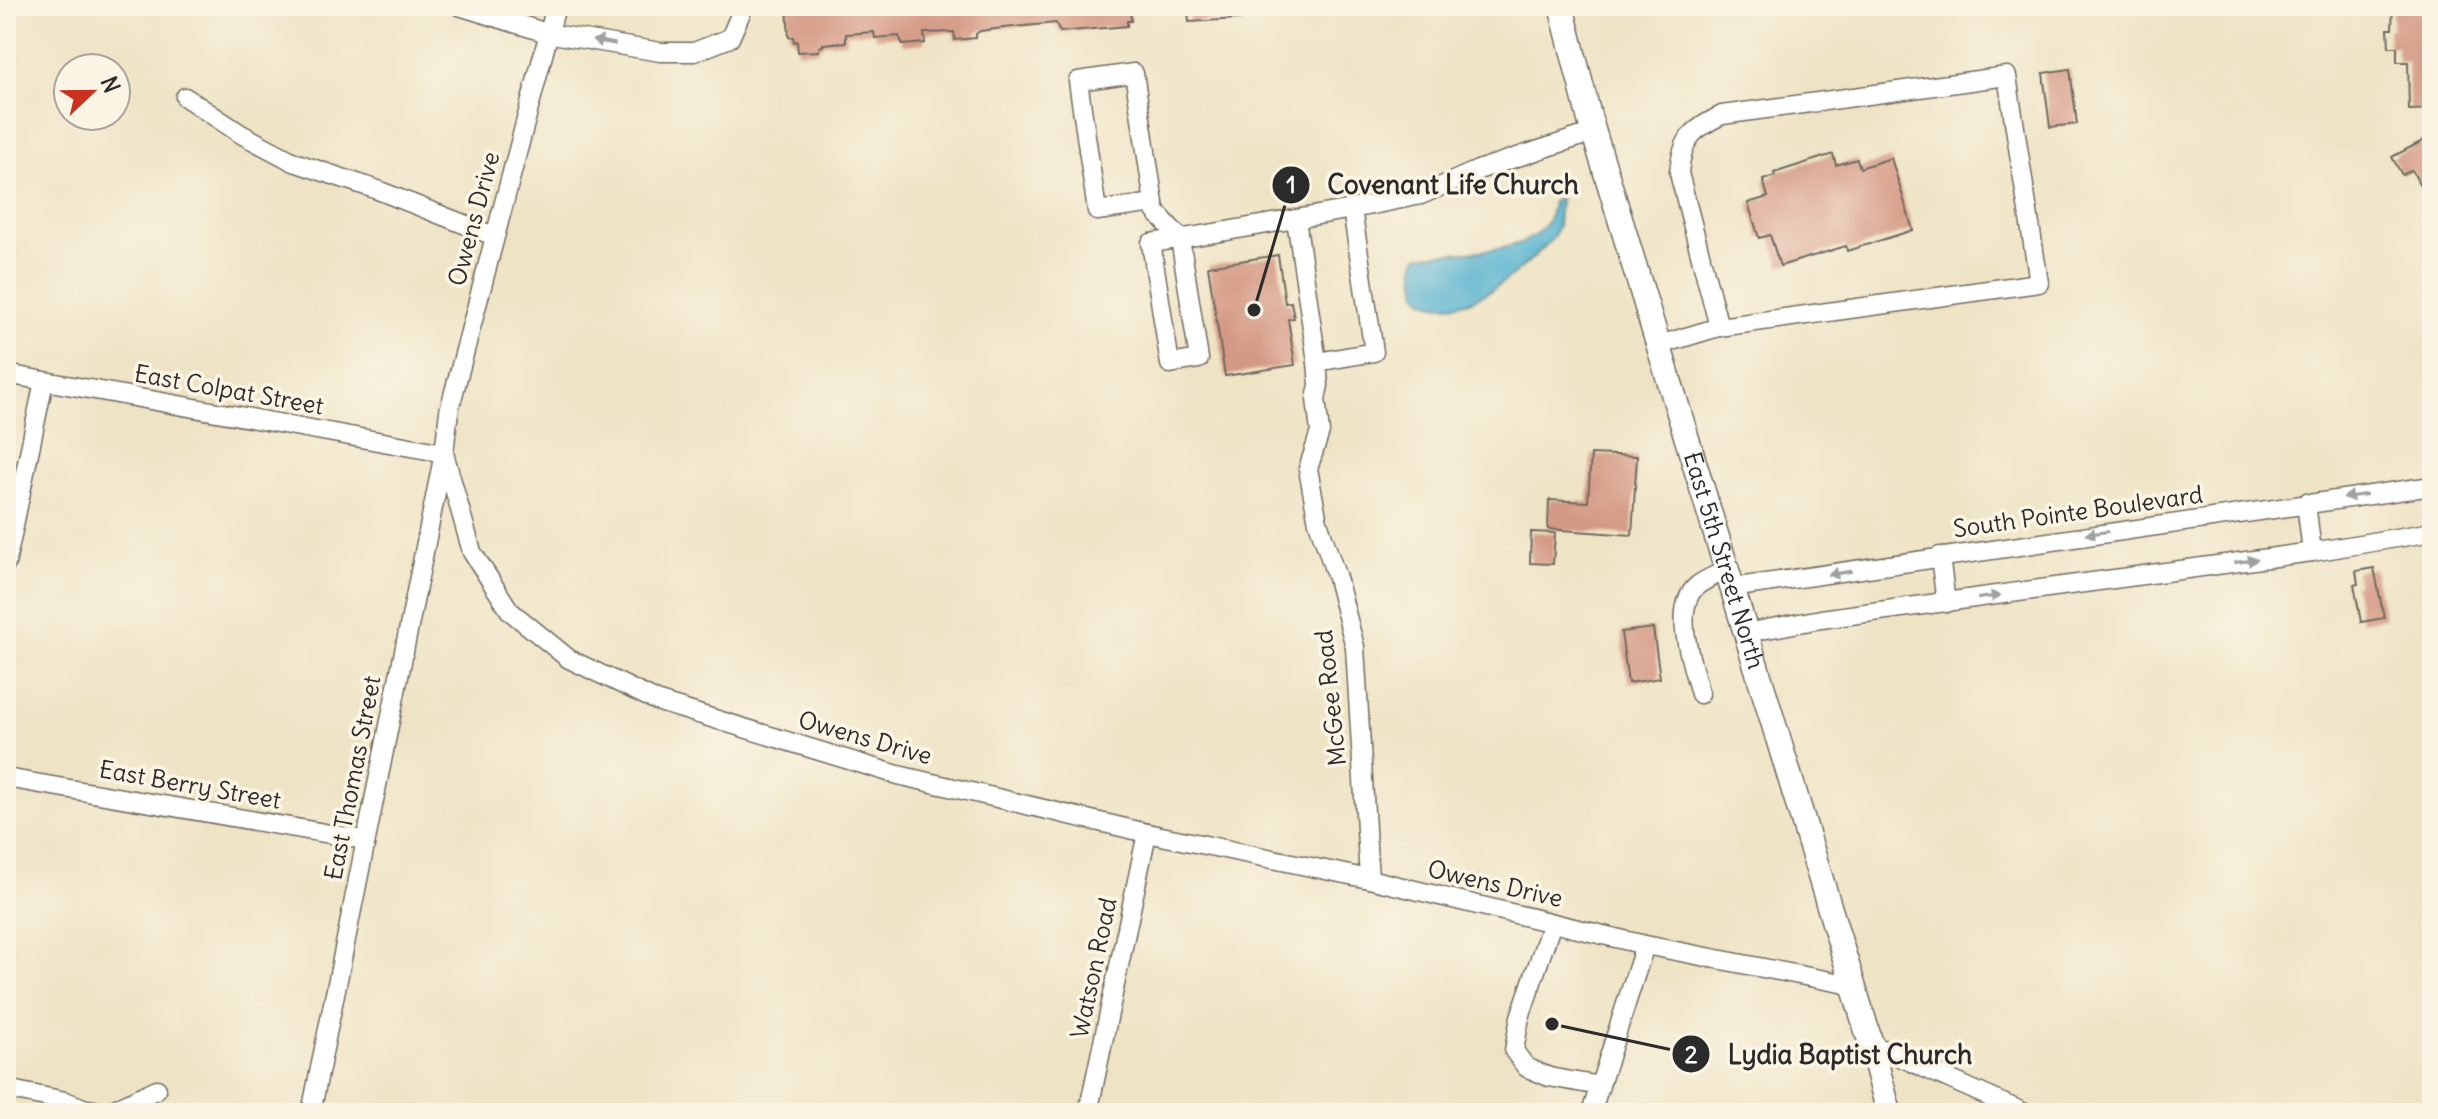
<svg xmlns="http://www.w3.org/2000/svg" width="2438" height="1119" viewBox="0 0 2438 1119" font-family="Delius,sans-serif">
<rect width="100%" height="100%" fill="#fcf5e5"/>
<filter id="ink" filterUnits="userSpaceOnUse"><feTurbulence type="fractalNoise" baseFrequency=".0125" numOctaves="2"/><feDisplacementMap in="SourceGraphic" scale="16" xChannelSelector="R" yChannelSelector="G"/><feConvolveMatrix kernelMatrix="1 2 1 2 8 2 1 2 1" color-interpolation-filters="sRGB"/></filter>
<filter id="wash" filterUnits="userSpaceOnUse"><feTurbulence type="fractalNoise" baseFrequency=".006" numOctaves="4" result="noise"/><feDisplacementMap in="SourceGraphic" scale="32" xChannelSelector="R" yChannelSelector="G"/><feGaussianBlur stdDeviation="1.8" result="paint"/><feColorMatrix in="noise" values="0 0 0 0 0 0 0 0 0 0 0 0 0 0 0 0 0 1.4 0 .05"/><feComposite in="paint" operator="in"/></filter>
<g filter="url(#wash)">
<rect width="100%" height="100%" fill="#eee3c4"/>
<path fill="#51b0cf" stroke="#3e6e7d" stroke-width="2" d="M 1560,198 L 1558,226 L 1553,238 C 1526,266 1474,316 1432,303 C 1422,300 1417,297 1417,287 C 1416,277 1412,265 1418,256 C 1461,248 1549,262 1553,201 Z"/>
<g id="blocks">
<g fill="#d49984">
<path d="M 787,6 L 1130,6 L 1131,21 L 1127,21 L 1127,26 L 1060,32 L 1056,23 L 1003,28 L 980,31 L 976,34 L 976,38 L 955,40 L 954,32 L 924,33 L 925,43 L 903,45 L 899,36 L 875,38 L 874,32 L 846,34 L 846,42 L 823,44 L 823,46 L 819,47 L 819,51 L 798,52 L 797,41 L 794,42 L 793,37 L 789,37 Z"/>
<path d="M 1188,6 L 1253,6 L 1253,18 L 1189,22 Z"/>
<path d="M 2393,6 L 2432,6 L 2432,109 L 2409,110 L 2408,62 L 2397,62 L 2397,47 L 2389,47 L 2388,29 L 2392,29 Z"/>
<path d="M 2070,69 L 2077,124 L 2050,127 L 2043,73 Z"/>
<path d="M 2432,136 L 2432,178 L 2420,185 L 2412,170 L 2402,175 L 2392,157 Z"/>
<path d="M 1833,154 L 1836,165 L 1857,159 L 1860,168 L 1891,158 L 1913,230 L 1847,251 L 1846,246 L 1780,266 L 1770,235 L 1759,238 L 1748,203 L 1768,197 L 1763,180 L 1775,176 L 1774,173 Z"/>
<path d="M 1278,255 L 1285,303 L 1291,302 L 1294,318 L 1288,319 L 1295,365 L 1225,376 L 1208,266 Z"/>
<path d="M 1591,454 L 1637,456 L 1632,535 L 1548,529 L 1549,500 L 1588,502 Z"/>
<path d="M 1531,532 L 1555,533 L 1553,564 L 1530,563 Z"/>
<path d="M 2374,568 L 2384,618 L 2361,622 L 2354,585 L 2358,584 L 2356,571 Z"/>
<path d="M 1653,628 L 1660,678 L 1628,683 L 1621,632 Z"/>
</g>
</g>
</g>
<g filter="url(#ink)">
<use href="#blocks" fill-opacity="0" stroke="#6f6b61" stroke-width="2"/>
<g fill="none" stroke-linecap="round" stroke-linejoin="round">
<g stroke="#6f6b61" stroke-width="21">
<g id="minor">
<path d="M 459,6 L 547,33 L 660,52 L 694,52 L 730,38 L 744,6"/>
<path d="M 556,6 L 449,411 L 444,453 L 472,552 L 510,611 L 569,659 L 659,702 L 898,775 L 1147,833 L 1369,879 L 1645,945 L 1851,985"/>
<path d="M 185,97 L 241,134 L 294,162 L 375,189 L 494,236"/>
<path d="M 1154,203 L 1097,211 L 1078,81 L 1134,73 L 1154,203 L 1155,211 L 1180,238 L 1199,359 L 1170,364 L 1151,243 C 1218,233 1285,221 1352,209"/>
<path d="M 1296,219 L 1317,362"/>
<path d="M 1659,345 L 1719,327 L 2039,283 L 2007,76 L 1722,115 C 1691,130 1682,139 1679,173 L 1719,327"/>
<path d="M 6,374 L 444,453 L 311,1113"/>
<path d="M 2306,503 L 2312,552"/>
<path d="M 1940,556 L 1946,603"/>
<path d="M 6,564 L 44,381"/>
<path d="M 1731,588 L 2432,486"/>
<path d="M 1745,633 L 1821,619 L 2312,552 L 2432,532"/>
<path d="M 1700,694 C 1693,666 1670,607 1698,585 C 1706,579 1717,575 1726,570"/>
<path d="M 6,778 L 365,840"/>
<path d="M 1369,879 L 1355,647 L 1337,578 L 1318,522 L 1308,469 L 1320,432 L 1316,399 L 1319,385 L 1317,362 L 1374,352 L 1352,209 L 1421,195 L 1478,170 L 1594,132"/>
<path d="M 1552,923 L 1520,1017 L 1514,1051 L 1526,1067 L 1549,1077 L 1600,1086"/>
<path d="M 1871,1044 L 2025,1113"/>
<path d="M 6,1089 L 65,1101 L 86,1109 L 108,1112 L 157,1089"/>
<path d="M 1088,1113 L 1147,833"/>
<path d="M 1591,1113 L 1645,945"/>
</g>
</g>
<g stroke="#6f6b61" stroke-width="27">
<g id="major">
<path id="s1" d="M 1561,6 L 1590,120 L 1871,1044 L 1889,1113"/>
</g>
</g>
<use href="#minor" stroke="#fff" stroke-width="18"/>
<use href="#major" stroke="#fff" stroke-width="24"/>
</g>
<defs><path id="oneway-solid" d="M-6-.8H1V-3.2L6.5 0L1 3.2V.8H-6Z" transform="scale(2)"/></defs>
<g fill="#a0a0a0">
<use href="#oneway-solid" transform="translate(604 42) rotate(-170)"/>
<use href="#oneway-solid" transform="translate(2355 496) rotate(172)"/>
<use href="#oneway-solid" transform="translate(2097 533) rotate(172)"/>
<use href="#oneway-solid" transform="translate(2246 561) rotate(-8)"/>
<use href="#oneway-solid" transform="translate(1840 573) rotate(171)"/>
<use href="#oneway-solid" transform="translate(1989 597) rotate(-8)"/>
</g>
</g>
<g text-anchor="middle" stroke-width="7" stroke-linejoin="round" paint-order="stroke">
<g font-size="24" fill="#2b2b2b" stroke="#fcf5e5">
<text transform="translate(474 219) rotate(-75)" y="8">Owens Drive</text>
<text transform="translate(229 390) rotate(10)" y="8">East Colpat Street</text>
<text transform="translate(2078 512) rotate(-8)" y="8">South Pointe Boulevard</text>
<text dy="8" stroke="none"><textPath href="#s1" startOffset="578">East 5th Street North</textPath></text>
<text transform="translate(1331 698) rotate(-96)" y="8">McGee Road</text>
<text transform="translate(865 738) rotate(16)" y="8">Owens Drive</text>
<text transform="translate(353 778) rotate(-79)" y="8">East Thomas Street</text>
<text transform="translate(190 785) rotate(10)" y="8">East Berry Street</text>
<text transform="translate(1495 884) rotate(13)" y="8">Owens Drive</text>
<text transform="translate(1094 968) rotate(-78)" y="8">Watson Road</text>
</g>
</g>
<path fill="none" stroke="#2b2b2b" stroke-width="3" d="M1254 310L1291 185M1552 1024L1691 1054"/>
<g fill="#2b2b2b" stroke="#fcf5e5" stroke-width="3">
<circle cx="1254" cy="310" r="8"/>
<circle cx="1552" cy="1024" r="8"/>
<circle cx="1291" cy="185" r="20"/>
<circle cx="1691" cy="1054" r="20"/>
</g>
<g font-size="24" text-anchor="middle" font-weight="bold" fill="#fff">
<text x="1291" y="193">1</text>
<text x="1691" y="1063">2</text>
</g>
<g font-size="26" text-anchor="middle" font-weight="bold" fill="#2b2b2b" stroke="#fcf5e5" stroke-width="7" stroke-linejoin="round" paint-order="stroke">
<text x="1453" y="194">Covenant Life Church</text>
<text x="1850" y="1064">Lydia Baptist Church</text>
</g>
<rect width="2438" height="1119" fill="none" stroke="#fcf5e5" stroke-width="32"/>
<g transform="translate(92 92) rotate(68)"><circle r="38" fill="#fcf5e5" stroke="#a8a49b" stroke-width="2"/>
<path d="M0-6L14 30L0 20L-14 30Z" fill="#c8321e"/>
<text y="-12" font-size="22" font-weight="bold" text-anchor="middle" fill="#2b2b2b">N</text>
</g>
</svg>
